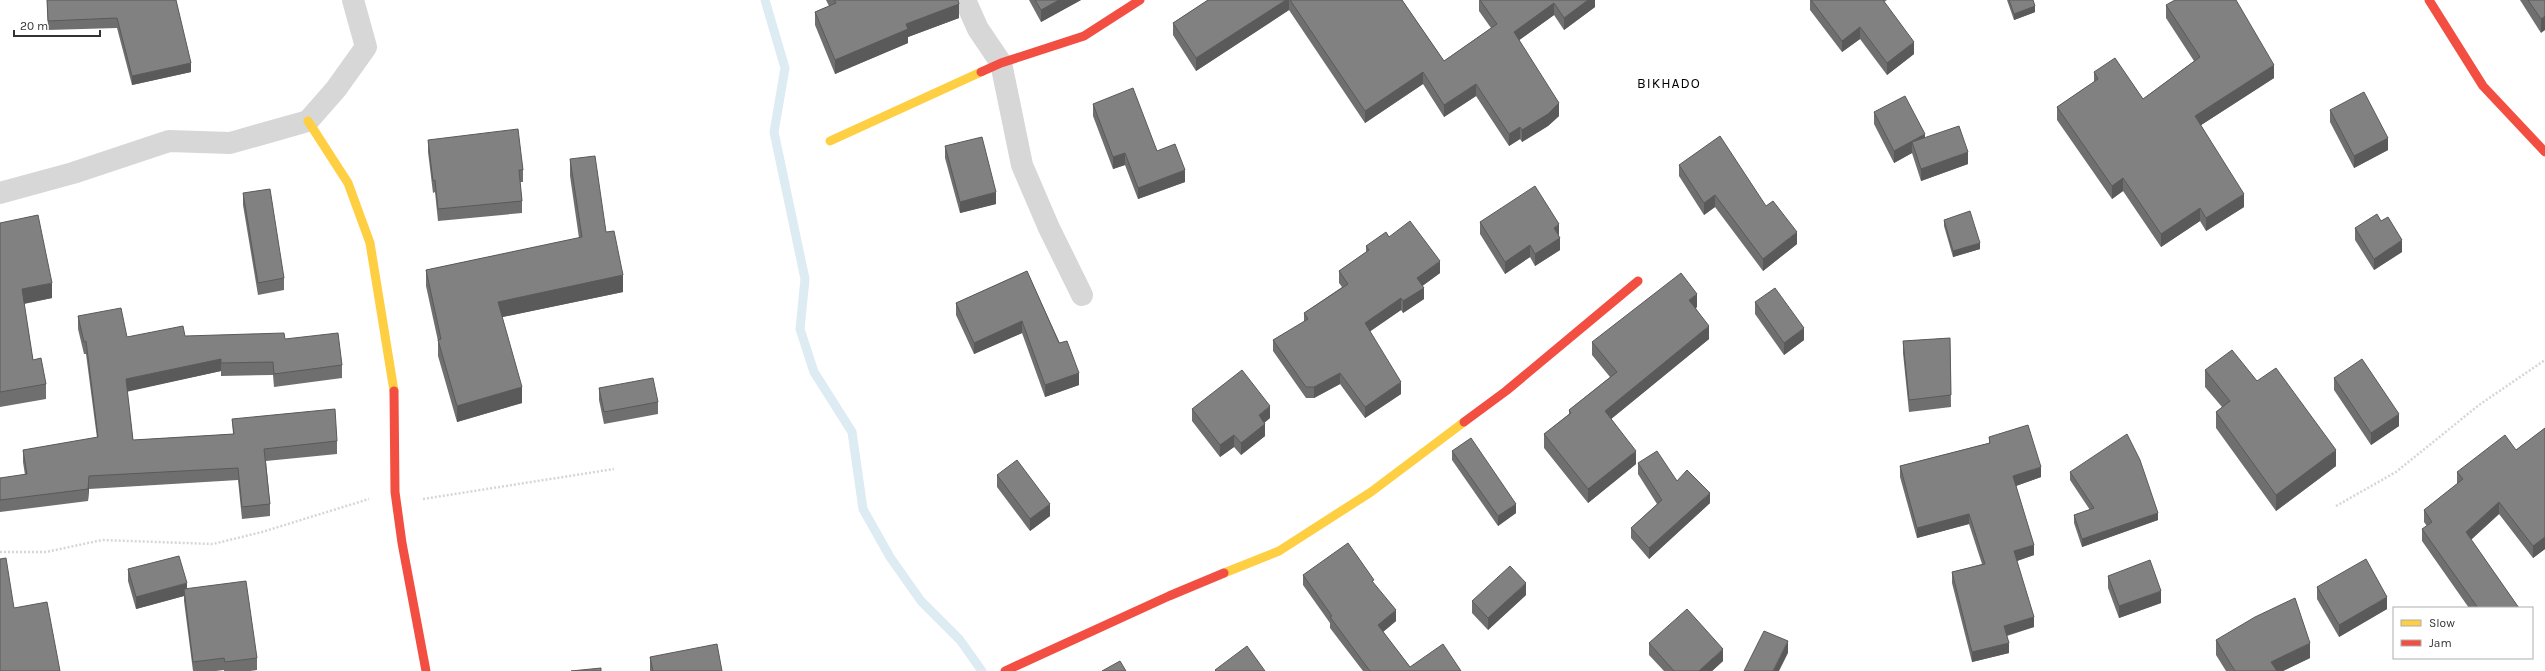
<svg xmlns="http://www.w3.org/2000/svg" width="2545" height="671" viewBox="0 0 2545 671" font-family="Karla,sans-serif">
<rect width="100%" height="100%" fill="#fff"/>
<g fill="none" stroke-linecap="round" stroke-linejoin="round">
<path stroke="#ddebf3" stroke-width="9" d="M 765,0 L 785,68 L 774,132 L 805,279 L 800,329 L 814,372 L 852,432 L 863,509 L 890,557 L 921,601 L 960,640 L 982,671"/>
<g stroke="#d6d6d6" stroke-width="2.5" stroke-dasharray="2 2" stroke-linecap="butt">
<path d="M 423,499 L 614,469"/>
<path d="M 2336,506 L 2396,472 L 2479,405 L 2545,360"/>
<path d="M 0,552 L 46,552 L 102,540 L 213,544 L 262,532 L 369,499"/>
</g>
<g stroke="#d7d7d7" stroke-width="22">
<path d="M 965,0 L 978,29 L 1001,63 L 1022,165 L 1049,228 L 1082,295"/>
<path d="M 0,193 L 73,173 L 169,141 L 230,143 L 308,121 L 336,89 L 366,47 L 353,0"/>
</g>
<g stroke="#ffcf43" stroke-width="9">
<path d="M 308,121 L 348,183 L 370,243 L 394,391"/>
<path d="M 830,141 L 981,72"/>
<path d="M 1224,573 L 1279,551 L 1371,492 L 1464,422"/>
</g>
<g stroke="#f24e42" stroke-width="9">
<path d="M 2429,0 L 2483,86 L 2545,152"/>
<path d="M 981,72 L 1001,63 L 1084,36 L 1140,0"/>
<path d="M 394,391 L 395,492 L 402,543 L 426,671"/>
<path d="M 1464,422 L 1506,391 L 1638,281"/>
<path d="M 1005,671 L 1169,596 L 1224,573"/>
</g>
</g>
<g fill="#6f6f6f">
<path d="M 47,0 L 176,0 L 191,72 L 132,85 L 117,28 L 48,30 Z"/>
<path d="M 826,0 L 958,0 L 959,18 L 908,37 L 908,43 L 835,74 L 815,25 L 815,12 L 829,6 Z"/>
<path d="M 1029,0 L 1081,0 L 1041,22 Z"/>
<path d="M 1208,0 L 1402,0 L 1444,61 L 1491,28 L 1479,11 L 1479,0 L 1595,0 L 1595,7 L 1564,30 L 1554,15 L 1519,40 L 1559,116 L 1548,126 L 1522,142 L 1520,139 L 1509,146 L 1476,96 L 1444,117 L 1423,84 L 1365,123 L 1289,10 L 1196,71 L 1173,35 L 1173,23 Z"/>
<path d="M 1810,0 L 1887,0 L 1884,2 L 1914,54 L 1887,75 L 1860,39 L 1842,52 L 1810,10 Z"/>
<path d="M 2007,0 L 2033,0 L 2035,12 L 2014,20 Z"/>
<path d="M 2520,0 L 2545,0 L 2541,33 Z"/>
<path d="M 2166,5 L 2274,78 L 2201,125 L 2244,207 L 2206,231 L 2200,221 L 2161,247 L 2123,191 L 2112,199 L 2057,120 L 2057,107 L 2094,82 L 2094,72 L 2143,99 L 2194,61 L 2166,18 Z"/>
<path d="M 1093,104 L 1157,151 L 1185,182 L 1138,199 L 1125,165 L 1113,169 L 1093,116 Z"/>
<path d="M 2330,110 L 2388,150 L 2354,168 L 2330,122 Z"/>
<path d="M 1874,112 L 1925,138 L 1968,164 L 1921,181 L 1912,153 L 1894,163 L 1874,124 Z"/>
<path d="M 428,140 L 523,170 L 523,182 L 520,182 L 522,201 L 522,213 L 438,221 L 435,192 L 433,193 L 428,152 Z"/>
<path d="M 945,146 L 996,204 L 960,213 L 945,158 Z"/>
<path d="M 570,159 L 606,232 L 623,292 L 502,317 L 522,403 L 457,422 L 438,356 L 438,341 L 426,286 L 426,270 L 579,238 L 570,176 Z"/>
<path d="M 1679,165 L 1797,244 L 1763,271 L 1715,207 L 1704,215 L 1679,176 Z"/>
<path d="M 243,193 L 284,278 L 284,290 L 258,295 L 243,205 Z"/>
<path d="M 1944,220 L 1980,249 L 1953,257 L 1944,226 Z"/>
<path d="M 1480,222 L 1559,236 L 1560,250 L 1535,266 L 1530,257 L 1505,274 L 1480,234 Z"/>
<path d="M 0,223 L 52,298 L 24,304 L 33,360 L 46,384 L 46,399 L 0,407 Z"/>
<path d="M 2355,228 L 2402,252 L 2374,270 L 2355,240 Z"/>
<path d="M 1389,237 L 1440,273 L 1422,286 L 1424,299 L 1403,313 L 1401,310 L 1370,331 L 1401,394 L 1365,418 L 1340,384 L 1314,398 L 1306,398 L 1273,351 L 1273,340 L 1304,322 L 1304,313 L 1342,287 L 1339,283 L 1339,271 L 1366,252 L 1366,246 Z"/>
<path d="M 1027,271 L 1079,385 L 1045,397 L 1022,333 L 974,354 L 956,315 L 956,303 Z"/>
<path d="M 1755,302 L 1804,340 L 1784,355 L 1755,314 Z"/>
<path d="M 1697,307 L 1696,308 L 1709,339 L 1611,419 L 1636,464 L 1588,503 L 1544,448 L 1544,434 L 1569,414 L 1569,410 L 1610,377 L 1592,355 L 1592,342 Z"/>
<path d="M 78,316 L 127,337 L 185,336 L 285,339 L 342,365 L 342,378 L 274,387 L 273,375 L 221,376 L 221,371 L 127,391 L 133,440 L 233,434 L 232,419 L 337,441 L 337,454 L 266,461 L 270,504 L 270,516 L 242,519 L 238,480 L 89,489 L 88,501 L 0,512 L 0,478 L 25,475 L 23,462 L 23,450 L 97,438 L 86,354 L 84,354 L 78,329 Z"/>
<path d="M 1950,338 L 1951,407 L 1909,412 L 1903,353 L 1903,341 Z"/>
<path d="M 2205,370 L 2257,381 L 2336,466 L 2276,511 L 2216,428 L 2216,412 L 2222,407 L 2205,387 Z"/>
<path d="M 2334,378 L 2399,426 L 2371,445 L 2334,390 Z"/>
<path d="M 599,388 L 658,402 L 658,414 L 604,424 L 599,400 Z"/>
<path d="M 1192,409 L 1270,418 L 1264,423 L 1265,436 L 1241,455 L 1234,447 L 1220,457 L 1192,421 Z"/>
<path d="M 2545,428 L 2545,549 L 2533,558 L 2499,514 L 2471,540 L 2519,608 L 2469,608 L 2422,541 L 2422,529 L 2427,526 L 2424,522 L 2424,510 L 2457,484 L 2457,472 L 2516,450 Z"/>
<path d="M 1989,437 L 2041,477 L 2016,486 L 2034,555 L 2017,561 L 2034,627 L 2007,636 L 2009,653 L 1972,662 L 1952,583 L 1952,572 L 1982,564 L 1969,524 L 1917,538 L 1900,477 L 1900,466 L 1989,443 Z"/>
<path d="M 1452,451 L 1516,513 L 1498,526 L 1452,460 Z"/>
<path d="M 1638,463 L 1677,481 L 1710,503 L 1649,559 L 1631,538 L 1631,528 L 1657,504 L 1638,474 Z"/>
<path d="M 2070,472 L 2158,520 L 2082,547 L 2074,523 L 2074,515 L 2090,510 L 2070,480 Z"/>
<path d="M 997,475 L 1050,516 L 1030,531 L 997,487 Z"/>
<path d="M 128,569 L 187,589 L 257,658 L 257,670 L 250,671 L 224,671 L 224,670 L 216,671 L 193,671 L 184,601 L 184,596 L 136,609 L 128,581 Z"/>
<path d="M 1303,575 L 1374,584 L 1396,621 L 1383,632 L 1410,667 L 1461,671 L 1363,671 L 1330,628 L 1330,623 L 1303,585 Z"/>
<path d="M 2108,576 L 2161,603 L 2119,618 L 2108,588 Z"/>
<path d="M 2317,587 L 2387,609 L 2339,637 L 2317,599 Z"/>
<path d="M 1526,595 L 1488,630 L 1472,613 L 1472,601 Z"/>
<path d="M 2216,640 L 2310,658 L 2283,671 L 2226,671 L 2216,655 Z"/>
<path d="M 1649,643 L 1723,661 L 1712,671 L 1664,671 L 1649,655 Z"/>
<path d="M 650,657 L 722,671 L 650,671 Z"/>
</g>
<g fill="#5a5a5a">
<path d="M 1059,0 L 1081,0 L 1041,22 L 1041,10 Z"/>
<path d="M 1286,0 L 1289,0 L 1289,10 L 1196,71 L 1196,58 Z"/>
<path d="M 1588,0 L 1595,0 L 1595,7 L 1564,30 L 1564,18 Z"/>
<path d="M 1554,3 L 1554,15 L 1514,44 L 1514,32 Z"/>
<path d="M 959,4 L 959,18 L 908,37 L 908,43 L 835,74 L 835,60 L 906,24 Z"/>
<path d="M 2035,6 L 2035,12 L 2014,20 L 2014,14 Z"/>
<path d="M 2545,16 L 2545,30 L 2541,33 L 2541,19 Z"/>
<path d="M 1860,27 L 1860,39 L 1842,52 L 1842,41 Z"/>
<path d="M 1914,42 L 1914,54 L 1887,75 L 1887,63 Z"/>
<path d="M 191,63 L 191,72 L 132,85 L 132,76 Z"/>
<path d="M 2274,65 L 2274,78 L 2195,129 L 2195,116 Z"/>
<path d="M 1423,72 L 1423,84 L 1365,123 L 1365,111 Z"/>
<path d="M 1476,84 L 1476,96 L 1444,117 L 1444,105 Z"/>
<path d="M 1559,103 L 1559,116 L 1548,126 L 1522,142 L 1522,130 Z"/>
<path d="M 1520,127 L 1520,139 L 1509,146 L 1509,134 Z"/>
<path d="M 1925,134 L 1925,146 L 1912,142 L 1912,153 L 1894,163 L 1894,151 Z"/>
<path d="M 2388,138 L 2388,150 L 2354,168 L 2354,156 Z"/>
<path d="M 1968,152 L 1968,164 L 1921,181 L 1921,169 Z"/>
<path d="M 1125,153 L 1125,165 L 1113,169 L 1113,157 Z"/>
<path d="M 1185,170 L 1185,182 L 1138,199 L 1138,188 Z"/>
<path d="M 2123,178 L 2123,191 L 2112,199 L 2112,186 Z"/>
<path d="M 996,192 L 996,204 L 960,213 L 960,202 Z"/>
<path d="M 2244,194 L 2244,207 L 2206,231 L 2206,218 Z"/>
<path d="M 1715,195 L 1715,207 L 1704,215 L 1704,203 Z"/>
<path d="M 2200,208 L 2200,221 L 2161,247 L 2161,234 Z"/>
<path d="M 1559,224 L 1559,236 L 1554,228 Z"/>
<path d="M 1797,232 L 1797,244 L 1763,271 L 1763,259 Z"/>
<path d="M 1560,238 L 1560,250 L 1535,266 L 1535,254 Z"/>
<path d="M 2402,240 L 2402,252 L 2374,270 L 2374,259 Z"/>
<path d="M 1980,243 L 1980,249 L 1953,257 L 1953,251 Z"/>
<path d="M 1530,245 L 1530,257 L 1505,274 L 1505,262 Z"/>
<path d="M 1440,261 L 1440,273 L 1417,290 L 1417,278 Z"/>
<path d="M 623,275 L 623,292 L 498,318 L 498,302 Z"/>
<path d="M 52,283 L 52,298 L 22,304 L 22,289 Z"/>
<path d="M 1424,288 L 1424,299 L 1403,313 L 1403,301 Z"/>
<path d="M 1697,294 L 1697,307 L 1689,314 L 1689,300 Z"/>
<path d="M 1401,298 L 1401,310 L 1365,335 L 1365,323 Z"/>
<path d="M 1022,321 L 1022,333 L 974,354 L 974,343 Z"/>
<path d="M 1709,326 L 1709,339 L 1605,424 L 1605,411 Z"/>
<path d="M 1804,328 L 1804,340 L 1784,355 L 1784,343 Z"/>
<path d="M 221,359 L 221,371 L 126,392 L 126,379 Z"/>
<path d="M 1079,373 L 1079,385 L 1045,397 L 1045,385 Z"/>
<path d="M 1340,373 L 1340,384 L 1314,398 L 1314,387 Z"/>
<path d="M 1401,382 L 1401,394 L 1365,418 L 1365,407 Z"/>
<path d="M 522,387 L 522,403 L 457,422 L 457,406 Z"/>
<path d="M 1270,406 L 1270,418 L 1259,427 L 1259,415 Z"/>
<path d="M 2399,414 L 2399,426 L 2371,445 L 2371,433 Z"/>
<path d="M 1265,424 L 1265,436 L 1241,455 L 1241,443 Z"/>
<path d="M 1234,435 L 1234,447 L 1220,457 L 1220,445 Z"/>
<path d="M 2336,450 L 2336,466 L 2276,511 L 2276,495 Z"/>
<path d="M 1636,451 L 1636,464 L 1588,503 L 1588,489 Z"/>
<path d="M 2041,467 L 2041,477 L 2013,487 L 2013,476 Z"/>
<path d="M 89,476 L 89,489 L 88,501 L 88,489 Z"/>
<path d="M 1710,493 L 1710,503 L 1649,559 L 1649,548 Z"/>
<path d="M 2499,502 L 2499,514 L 2466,544 L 2466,532 Z"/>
<path d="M 1050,504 L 1050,516 L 1030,531 L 1030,519 Z"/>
<path d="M 1516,504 L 1516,513 L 1498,526 L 1498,516 Z"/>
<path d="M 2158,513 L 2158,520 L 2082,547 L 2082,539 Z"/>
<path d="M 1969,514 L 1969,524 L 1917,538 L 1917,528 Z"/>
<path d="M 2545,537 L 2545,549 L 2533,558 L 2533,546 Z"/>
<path d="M 2034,545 L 2034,555 L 2014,562 L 2014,551 Z"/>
<path d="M 187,583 L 187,595 L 184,589 L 184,596 L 136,609 L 136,597 Z"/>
<path d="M 1526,583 L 1526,595 L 1488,630 L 1488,618 Z"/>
<path d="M 2161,591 L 2161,603 L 2119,618 L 2119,606 Z"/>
<path d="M 2387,597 L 2387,609 L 2339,637 L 2339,625 Z"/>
<path d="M 1396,610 L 1396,621 L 1378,636 L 1378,625 Z"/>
<path d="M 2034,617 L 2034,627 L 2004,636 L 2004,626 Z"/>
<path d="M 1788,641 L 1788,653 L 1779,671 L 1773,671 Z"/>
<path d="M 2009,643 L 2009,653 L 1972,662 L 1972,652 Z"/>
<path d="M 2310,643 L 2310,658 L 2283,671 L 2271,671 L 2271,662 Z"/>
<path d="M 1723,649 L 1723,661 L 1712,671 L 1699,671 Z"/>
</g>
<g fill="#818181" stroke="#5a5a5a">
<path d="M 47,0 L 176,0 L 191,63 L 132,76 L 117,18 L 48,21 Z"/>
<path d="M 834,0 L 958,0 L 959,4 L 906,24 L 908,29 L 835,60 L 815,12 L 836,3 Z"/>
<path d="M 1035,0 L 1059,0 L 1041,10 Z"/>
<path d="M 1208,0 L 1286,0 L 1196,58 L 1173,23 Z"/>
<path d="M 1290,0 L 1402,0 L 1444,61 L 1497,24 L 1480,0 L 1588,0 L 1564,18 L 1554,3 L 1514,32 L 1559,103 L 1548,114 L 1522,130 L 1520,127 L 1509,134 L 1476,84 L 1444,105 L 1423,72 L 1365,111 Z"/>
<path d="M 1811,0 L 1883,0 L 1914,42 L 1887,63 L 1860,27 L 1842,41 Z"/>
<path d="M 2009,0 L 2033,0 L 2035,6 L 2014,14 Z"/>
<path d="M 2175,0 L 2236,0 L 2274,65 L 2195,116 L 2244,194 L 2206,218 L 2200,208 L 2161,234 L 2123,178 L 2112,186 L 2057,107 L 2098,79 L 2094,72 L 2115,58 L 2143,99 L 2200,57 L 2166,5 Z"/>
<path d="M 2528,0 L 2545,0 L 2545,16 L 2541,19 Z"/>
<path d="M 1133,88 L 1157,151 L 1175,144 L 1185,170 L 1138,188 L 1125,153 L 1113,157 L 1093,104 Z"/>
<path d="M 2364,92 L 2388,138 L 2354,156 L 2330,110 Z"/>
<path d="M 1905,96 L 1925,134 L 1894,151 L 1874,112 Z"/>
<path d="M 1959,126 L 1968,152 L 1921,169 L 1912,142 Z"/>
<path d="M 518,129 L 523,170 L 519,170 L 522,201 L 438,209 L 435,180 L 433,181 L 428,140 Z"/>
<path d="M 1720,136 L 1766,206 L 1773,201 L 1797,232 L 1763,259 L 1715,195 L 1704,203 L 1679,165 Z"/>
<path d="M 982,137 L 996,192 L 960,202 L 945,146 Z"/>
<path d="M 595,156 L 606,232 L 614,231 L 623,275 L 498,302 L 522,387 L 457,406 L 438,340 L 441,339 L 426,270 L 582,237 L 570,159 Z"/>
<path d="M 1535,186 L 1559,224 L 1554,228 L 1560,238 L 1535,254 L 1530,245 L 1505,262 L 1480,222 Z"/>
<path d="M 270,189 L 284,278 L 258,283 L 243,193 Z"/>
<path d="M 1970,211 L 1980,243 L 1953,251 L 1944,220 Z"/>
<path d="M 2377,214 L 2381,221 L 2388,217 L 2402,240 L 2374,259 L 2355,228 Z"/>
<path d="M 38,215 L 52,283 L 22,289 L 33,360 L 41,358 L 46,384 L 0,392 L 0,223 Z"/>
<path d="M 1410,221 L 1440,261 L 1417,278 L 1424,288 L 1403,301 L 1401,298 L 1365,323 L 1401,382 L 1365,407 L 1340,373 L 1314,387 L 1306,387 L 1273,340 L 1308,319 L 1304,313 L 1348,284 L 1339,271 L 1369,250 L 1366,246 L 1386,232 L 1389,237 Z"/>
<path d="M 1027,271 L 1059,343 L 1067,341 L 1079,373 L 1045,385 L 1022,321 L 974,343 L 956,303 Z"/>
<path d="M 1681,273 L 1697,294 L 1689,300 L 1709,326 L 1605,411 L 1636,451 L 1588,489 L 1544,434 L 1571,413 L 1569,410 L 1617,372 L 1592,342 Z"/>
<path d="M 1775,288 L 1804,328 L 1784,343 L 1755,302 Z"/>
<path d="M 121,308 L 127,337 L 183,326 L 185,336 L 284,333 L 285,339 L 338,333 L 342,365 L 274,374 L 273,362 L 221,363 L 221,359 L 126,379 L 133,440 L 234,434 L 232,419 L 335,409 L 337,441 L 264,449 L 270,504 L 242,507 L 238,468 L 89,476 L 88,489 L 0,500 L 0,478 L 27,474 L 23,450 L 98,437 L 86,341 L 84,342 L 78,316 Z"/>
<path d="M 1950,338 L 1951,395 L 1909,400 L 1903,341 Z"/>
<path d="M 2232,350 L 2257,381 L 2276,368 L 2336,450 L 2276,495 L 2216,412 L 2230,401 L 2205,370 Z"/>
<path d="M 2362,359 L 2399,414 L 2371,433 L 2334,378 Z"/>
<path d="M 1242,370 L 1270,406 L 1259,415 L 1265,424 L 1241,443 L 1234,435 L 1220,445 L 1192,409 Z"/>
<path d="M 653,378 L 658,402 L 604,412 L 599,388 Z"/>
<path d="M 2028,425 L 2041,467 L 2013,476 L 2034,545 L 2014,551 L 2034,617 L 2004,626 L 2009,643 L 1972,652 L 1952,572 L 1985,564 L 1969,514 L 1917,528 L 1900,466 L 1990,443 L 1989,437 Z"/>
<path d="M 2545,428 L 2545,537 L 2533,546 L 2499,502 L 2466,532 L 2519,608 L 2478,608 L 2422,529 L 2432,522 L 2424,510 L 2463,479 L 2457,472 L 2505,435 L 2516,450 Z"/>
<path d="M 2127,434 L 2140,460 L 2158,513 L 2082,539 L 2074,515 L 2094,508 L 2070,472 Z"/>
<path d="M 1471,438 L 1516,504 L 1498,516 L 1452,451 Z"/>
<path d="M 1657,451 L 1677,481 L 1687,470 L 1710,493 L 1649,548 L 1631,528 L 1662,500 L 1638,463 Z"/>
<path d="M 1017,460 L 1050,504 L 1030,519 L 997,475 Z"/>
<path d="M 1348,543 L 1374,580 L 1372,581 L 1396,610 L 1378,625 L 1410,667 L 1443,644 L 1461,671 L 1370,671 L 1330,617 L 1332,616 L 1303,575 Z"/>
<path d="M 179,556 L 187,583 L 136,597 L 128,569 Z"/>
<path d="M 6,558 L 14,608 L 47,602 L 60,671 L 0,671 L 0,559 Z"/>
<path d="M 2366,559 L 2387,597 L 2339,625 L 2317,587 Z"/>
<path d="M 2150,560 L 2161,591 L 2119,606 L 2108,576 Z"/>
<path d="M 1510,566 L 1526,583 L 1488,618 L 1472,601 Z"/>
<path d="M 246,581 L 257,658 L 225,662 L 224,658 L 193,662 L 184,589 Z"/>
<path d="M 2295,598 L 2310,643 L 2271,662 L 2277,671 L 2235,671 L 2216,640 L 2255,617 Z"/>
<path d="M 1687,609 L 1723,649 L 1699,671 L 1674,671 L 1649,643 Z"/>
<path d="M 1764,631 L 1788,641 L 1773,671 L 1744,671 Z"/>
<path d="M 717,644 L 722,671 L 653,671 L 650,657 Z"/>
<path d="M 1247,646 L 1265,671 L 1216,671 L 1215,670 Z"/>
<path d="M 1120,661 L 1126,671 L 1102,671 Z"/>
<path d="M 601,668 L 601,671 L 571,671 Z"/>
</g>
<g text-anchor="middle" stroke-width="4" stroke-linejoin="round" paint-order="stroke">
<g font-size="14" letter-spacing="1" fill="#000" stroke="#fff">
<text x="1669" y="88">BIKHADO</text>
</g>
</g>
<rect x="2393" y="607" width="140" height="52" fill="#ffffff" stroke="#adadad"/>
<rect x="2401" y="620" width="20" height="6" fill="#ffcf43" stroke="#adadad"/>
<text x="2429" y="627" font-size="12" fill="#333333">Slow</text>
<rect x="2401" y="640" width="20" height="6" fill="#f24e42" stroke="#adadad"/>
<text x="2429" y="647" font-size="12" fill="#333333">Jam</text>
<path d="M14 30v6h86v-6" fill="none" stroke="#333333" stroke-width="2"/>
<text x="20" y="30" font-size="12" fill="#333333" stroke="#ffffff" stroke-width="3" paint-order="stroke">20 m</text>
</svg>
